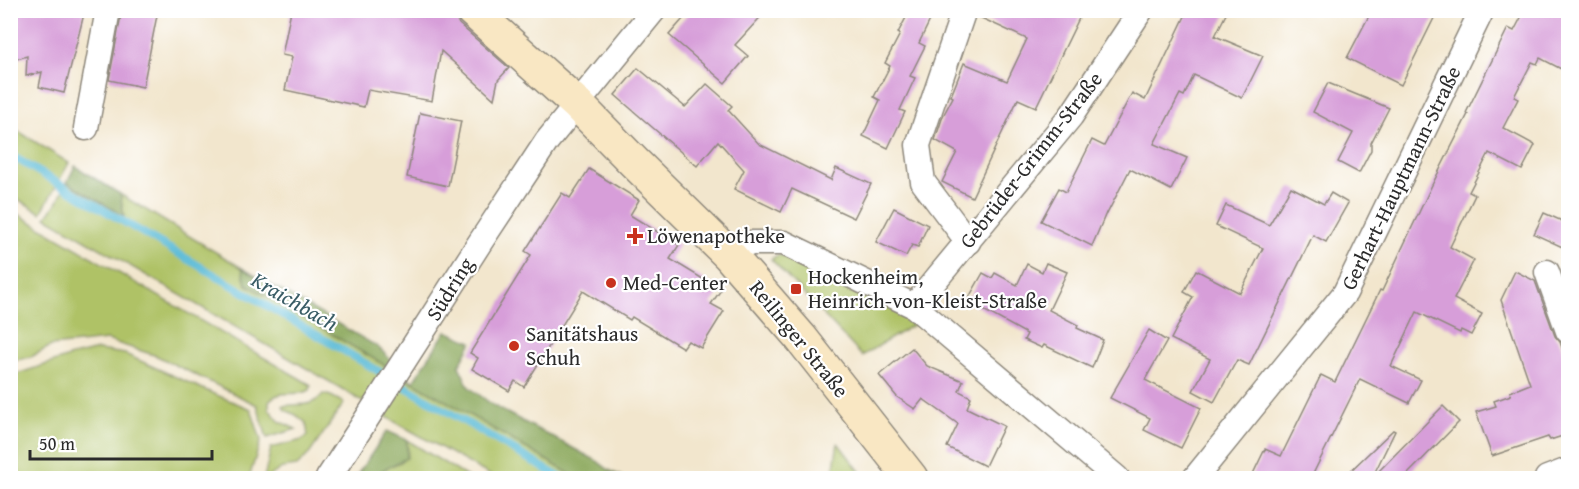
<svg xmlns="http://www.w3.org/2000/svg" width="1579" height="489" viewBox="0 0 1579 489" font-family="'Gentium Book Plus',serif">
<rect width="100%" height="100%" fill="#fff"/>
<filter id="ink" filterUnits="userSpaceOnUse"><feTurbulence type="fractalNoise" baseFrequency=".0167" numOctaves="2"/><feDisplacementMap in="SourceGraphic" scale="12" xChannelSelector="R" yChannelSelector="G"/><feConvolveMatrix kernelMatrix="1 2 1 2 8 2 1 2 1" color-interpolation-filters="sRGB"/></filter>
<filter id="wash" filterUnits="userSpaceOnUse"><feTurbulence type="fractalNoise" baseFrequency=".008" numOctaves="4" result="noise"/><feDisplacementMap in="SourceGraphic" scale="24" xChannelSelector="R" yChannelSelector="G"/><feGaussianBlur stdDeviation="1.35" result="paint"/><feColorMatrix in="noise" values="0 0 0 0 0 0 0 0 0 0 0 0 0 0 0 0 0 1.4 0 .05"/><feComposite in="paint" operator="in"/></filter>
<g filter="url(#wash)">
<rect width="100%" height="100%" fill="#f2e6cd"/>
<g fill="#afc266" stroke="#6d7648" stroke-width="1.5">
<path d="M 10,126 L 69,163 L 41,213 L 11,195 Z"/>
<path d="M 67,182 L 124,215 L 120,194 L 242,268 L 246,284 L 577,478 L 495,478 L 390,419 L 342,389 L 46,217 L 58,201 Z"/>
<path d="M 11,210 L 311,385 L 310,390 C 296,398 281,388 269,401 L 269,409 L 279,421 L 296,429 L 267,438 L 257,405 L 157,356 L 107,340 L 51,346 L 31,357 L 11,361 Z"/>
<path d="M 778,255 L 793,257 L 918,322 L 862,356 L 771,259 Z"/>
<path d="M 98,350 L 125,354 L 214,394 L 251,409 L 261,440 L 249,478 L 11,478 L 11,374 L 20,373 L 72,356 Z"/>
<path d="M 323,394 L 331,396 L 344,403 L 310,453 L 297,466 L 282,468 L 267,478 L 264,478 L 271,448 L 302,440 L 308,436 L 306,423 L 296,415 L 285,410 L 283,406 C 299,403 312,408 323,394 Z"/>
<path d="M 407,440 L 469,478 L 374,478 L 386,468 L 401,462 L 408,453 Z"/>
<path d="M 838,443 L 865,478 L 832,478 Z"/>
</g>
<g fill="#8ba85b" stroke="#5b6a43" stroke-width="1.5">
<path d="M 75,166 L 120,194 L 124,216 L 67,182 Z"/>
<path d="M 242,268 L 378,347 L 413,382 L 446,331 L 472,342 L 459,366 L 469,387 L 494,406 L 597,461 L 609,470 L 624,478 L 577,478 L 246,284 Z"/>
<path d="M 387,431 L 407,440 L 407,458 L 386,468 L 374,478 L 355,478 Z"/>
</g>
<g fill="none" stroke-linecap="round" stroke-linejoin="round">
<path stroke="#56b9d5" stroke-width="8" d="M 10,155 L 561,478"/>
</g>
<g id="blocks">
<g fill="#d79ed9">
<path d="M 10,10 L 85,10 L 64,93 L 39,87 L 42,72 L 26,76 L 27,56 L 10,61 Z"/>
<path d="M 122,10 L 158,10 L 143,87 L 109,80 Z"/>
<path d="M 291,10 L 449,10 L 454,15 L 459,24 L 509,68 L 498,80 L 494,99 L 441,51 L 432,101 L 368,90 L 364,107 L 285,90 L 292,57 L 282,55 Z"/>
<path d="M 691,10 L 767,10 L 735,45 L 748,56 L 725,83 L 669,35 Z"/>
<path d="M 910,10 L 935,10 L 919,43 L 925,46 L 910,76 L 915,78 L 900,110 L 905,112 L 888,148 L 863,136 L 880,100 L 874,97 L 890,66 L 885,63 L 900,34 L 898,33 Z"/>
<path d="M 978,10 L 1083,10 L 1036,107 L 1018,99 L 972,197 L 942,182 L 957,152 L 935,140 L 943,116 L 953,97 L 951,96 L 964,63 L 1007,81 L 1027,39 L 977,16 Z"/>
<path d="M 1188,10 L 1228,10 L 1215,36 L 1263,56 L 1242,98 L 1194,75 L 1184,96 L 1180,94 L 1154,144 L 1187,158 L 1171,190 L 1130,169 L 1107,214 L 1106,213 L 1092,246 L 1041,221 L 1059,188 L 1066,192 L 1092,140 L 1104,146 L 1132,93 L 1145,100 Z"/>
<path d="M 1372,10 L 1438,10 L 1401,85 L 1347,58 Z"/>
<path d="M 1525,10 L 1569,10 L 1569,73 L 1540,58 L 1537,64 L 1532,62 L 1514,97 L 1518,99 L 1503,128 L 1535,145 L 1522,170 L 1489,153 L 1469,192 L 1475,195 L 1450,247 L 1474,260 L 1454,299 L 1482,314 L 1471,335 L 1461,330 L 1460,333 L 1417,312 L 1391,366 L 1421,380 L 1409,403 L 1360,379 L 1311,478 L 1251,478 L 1265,449 L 1281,456 L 1321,375 L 1335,382 L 1380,290 L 1382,291 L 1431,187 L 1468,114 L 1466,113 L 1508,28 L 1514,31 Z"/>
<path d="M 638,68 L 685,107 L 707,84 L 732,106 L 728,110 L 759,144 L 831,180 L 836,168 L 871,184 L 854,218 L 792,189 L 781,212 L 734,189 L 744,170 L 718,141 L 697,166 L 615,95 Z"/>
<path d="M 1328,83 L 1389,108 L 1371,143 L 1371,150 L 1359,173 L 1338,162 L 1353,133 L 1313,112 Z"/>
<path d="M 420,113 L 461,121 L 448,186 L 407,177 Z"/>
<path d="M 589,169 L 639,200 L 630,215 L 679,245 L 670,259 L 721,290 L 711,304 L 724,311 L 701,348 L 688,341 L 683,348 L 632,317 L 630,320 L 583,291 L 524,387 L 515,381 L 509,391 L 472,369 L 478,358 L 470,353 L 531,255 L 525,251 L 562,193 L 570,198 Z"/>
<path d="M 1291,187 L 1324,204 L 1331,193 L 1348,203 L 1326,242 L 1313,235 L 1249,365 L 1237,360 L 1214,402 L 1193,391 L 1210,359 L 1171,339 L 1193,297 L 1184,292 L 1196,270 L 1240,293 L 1263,248 L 1216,226 L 1226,205 L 1269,225 Z"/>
<path d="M 894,208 L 928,225 L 918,247 L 912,245 L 906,256 L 876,242 Z"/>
<path d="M 1544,213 L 1569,224 L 1569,250 L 1534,234 Z"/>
<path d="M 1046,263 L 1067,272 L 1049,310 L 1078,325 L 1077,328 L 1103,340 L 1092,368 L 1044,345 L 1042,348 L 1024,340 L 1027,334 L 967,301 L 983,273 L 992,278 L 995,273 L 1017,285 L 1027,264 L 1042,272 Z"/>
<path d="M 1515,271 L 1535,281 L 1555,336 L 1560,342 L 1569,367 L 1569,434 L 1550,440 L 1548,437 L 1492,456 L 1476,412 L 1496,406 L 1494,401 L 1511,395 L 1510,392 L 1530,384 L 1501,300 Z"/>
<path d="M 1149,330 L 1167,341 L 1145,380 L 1201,408 L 1181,448 L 1144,430 L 1150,418 L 1110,398 Z"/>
<path d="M 912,348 L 927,366 L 963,381 L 959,391 L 971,397 L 967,408 L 1004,426 L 985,466 L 947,447 L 958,424 L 923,399 L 915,409 L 897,397 L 879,375 Z"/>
<path d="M 1443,406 L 1459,422 L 1404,478 L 1343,478 L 1393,430 L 1395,431 L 1372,478 Z"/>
</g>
</g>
</g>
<g filter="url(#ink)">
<use href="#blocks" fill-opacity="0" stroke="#8e887c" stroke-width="1.5"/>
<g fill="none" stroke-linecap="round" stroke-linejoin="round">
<g stroke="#8e887c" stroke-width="27">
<g id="minor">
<path d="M 964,10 L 918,145 L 923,182 L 968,242"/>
<path d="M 86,128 L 108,10"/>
<path d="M 729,255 L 750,243 L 784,243 L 914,306 L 1117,478"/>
<path d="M 1547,272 L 1568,331"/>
<path d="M 914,306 L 1071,116 L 1141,10"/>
<path d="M 328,478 L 364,423 L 479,244 L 547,141 L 654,10"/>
<path d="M 1195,478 L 1345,293 L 1482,10"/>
<path d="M 1547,478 L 1568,470"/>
</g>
</g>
<g stroke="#8e887c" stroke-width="36">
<path id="secondary" d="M 472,10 L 577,104 L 634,162 L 729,255 L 801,338 L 911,478"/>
</g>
<use href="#minor" stroke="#fff" stroke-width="24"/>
<use href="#secondary" stroke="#f9e7c3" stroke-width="33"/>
</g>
</g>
<g fill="#c8321e" stroke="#fff" stroke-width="2">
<path d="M632 227h6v6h6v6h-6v6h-6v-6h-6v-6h6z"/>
<circle cx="611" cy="283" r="6"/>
<rect x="790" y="283" width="12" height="12" rx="3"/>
<circle cx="514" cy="346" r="6"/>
</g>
<g text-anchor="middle" stroke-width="4.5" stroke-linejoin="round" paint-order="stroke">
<g font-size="21" fill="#2b2b2b" stroke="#fff">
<text transform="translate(1031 160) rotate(-52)" y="7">Gebrüder-Grimm-Straße</text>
<text transform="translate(1401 178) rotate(-64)" y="7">Gerhart-Hauptmann-Straße</text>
<text transform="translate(450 289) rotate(-58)" y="7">Südring</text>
<text transform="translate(799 339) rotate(51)" y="7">Reilinger Straße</text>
</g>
<g font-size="21" fill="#2b2b2b" stroke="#fff" text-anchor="start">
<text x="647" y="243">Löwenapotheke</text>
<text x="808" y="284">Hockenheim,<tspan x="808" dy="24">Heinrich-von-Kleist-Straße</tspan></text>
<text x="623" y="290">Med-Center</text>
<text x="526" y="341">Sanitätshaus<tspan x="526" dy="24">Schuh</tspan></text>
</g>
<g font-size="22" font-style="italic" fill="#3a5d66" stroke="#fff">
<text transform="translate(295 301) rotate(30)" y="8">Kraichbach</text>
</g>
</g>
<rect width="1579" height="489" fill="none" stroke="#fff" stroke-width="36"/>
<path d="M30 450v9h182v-9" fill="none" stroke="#2b2b2b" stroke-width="3"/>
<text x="39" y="450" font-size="18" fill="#2b2b2b" stroke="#ffffff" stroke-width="4.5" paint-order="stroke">50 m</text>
</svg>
